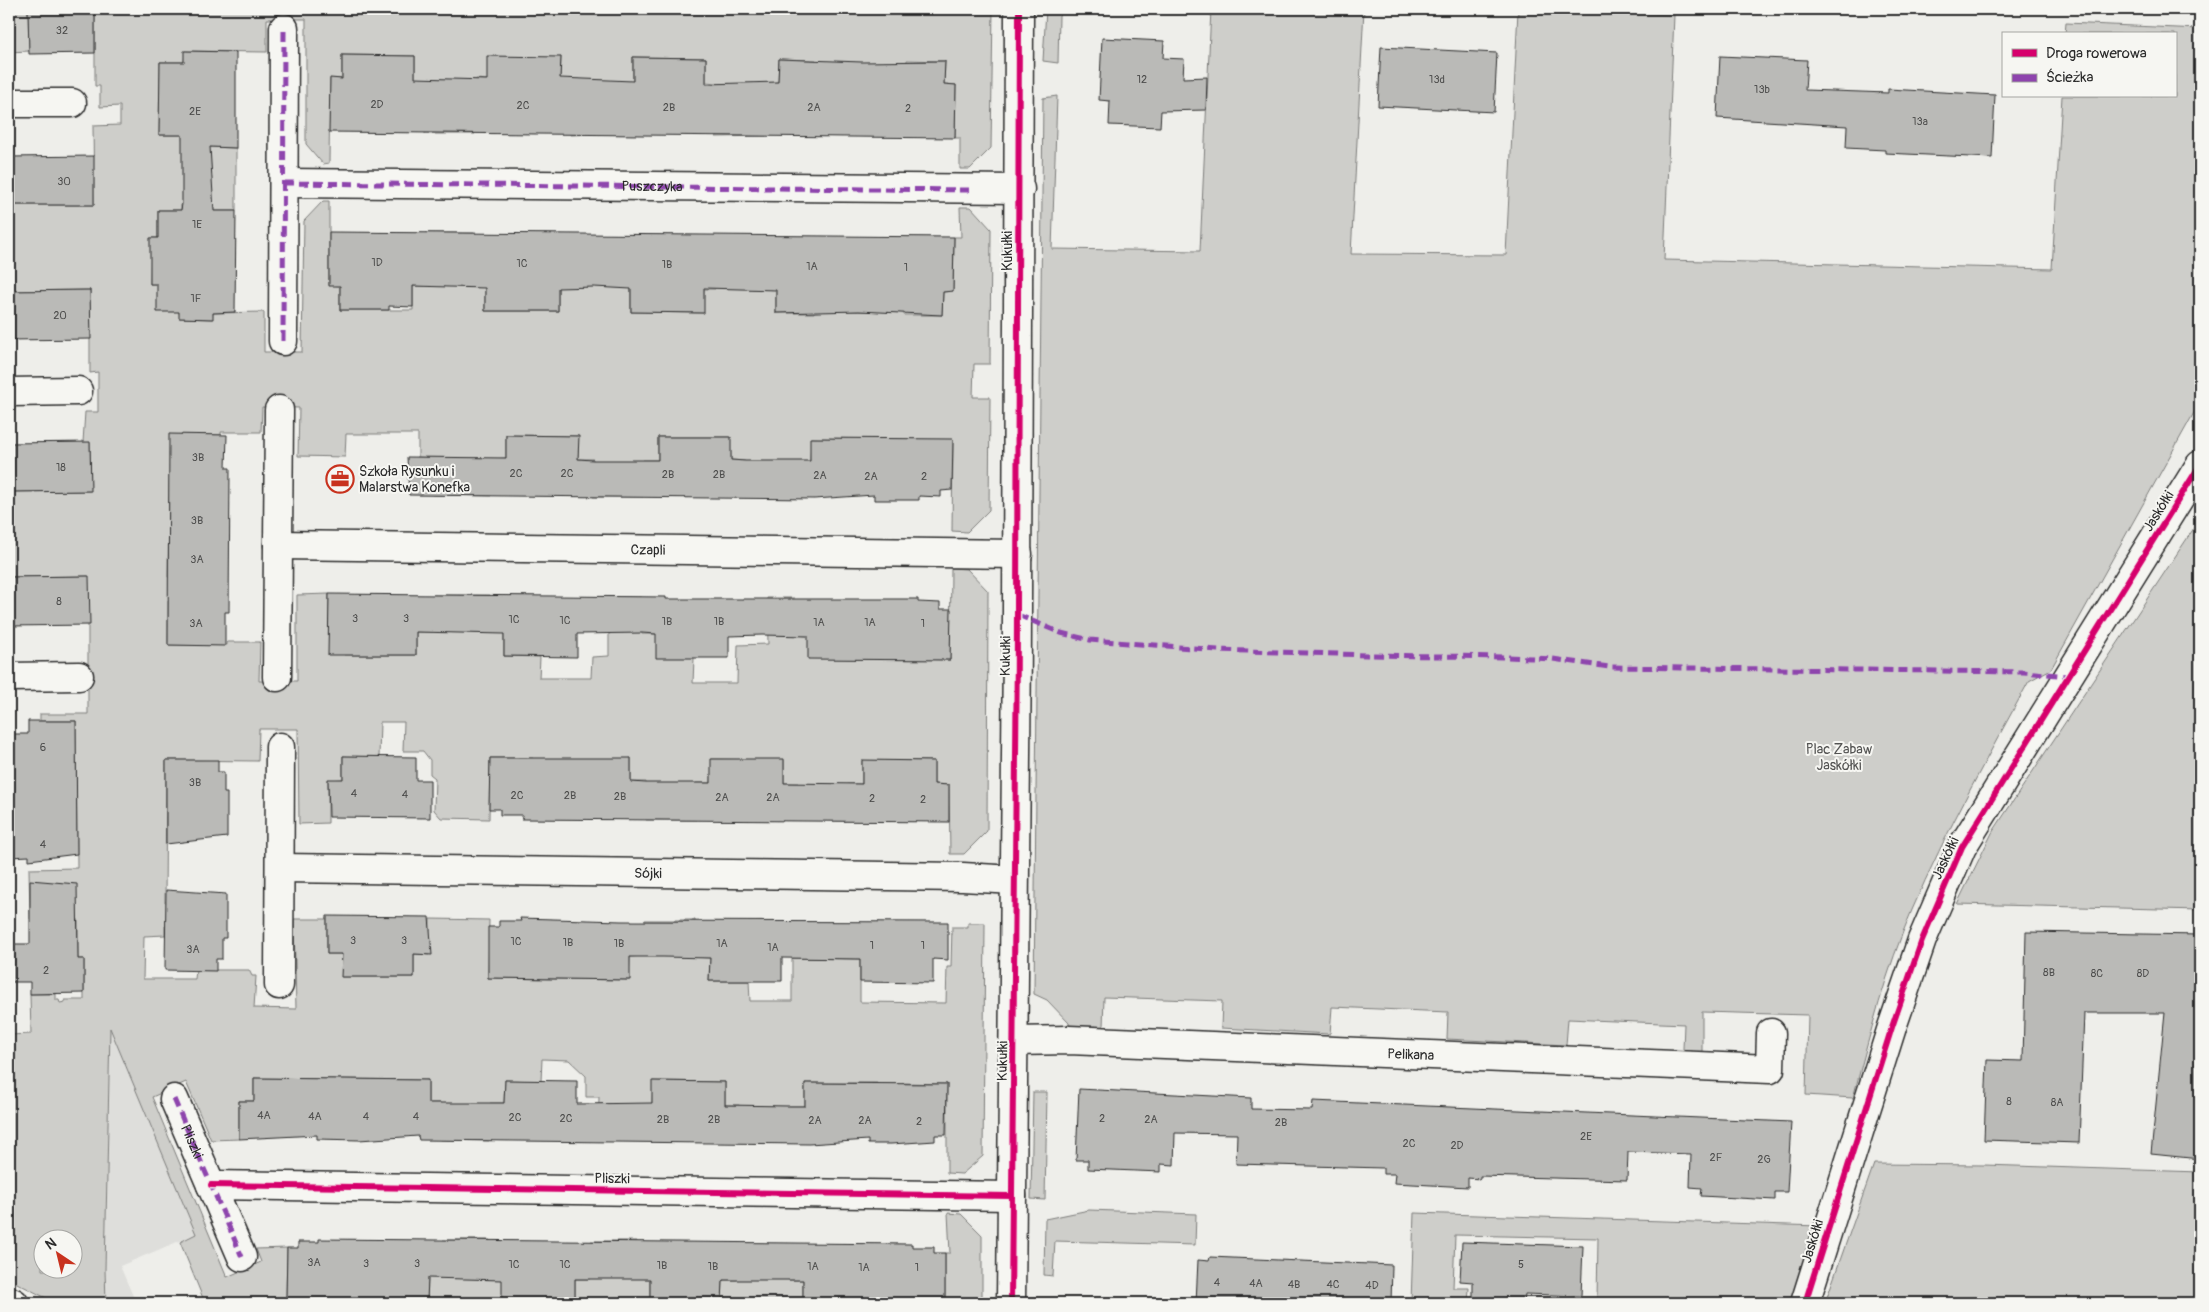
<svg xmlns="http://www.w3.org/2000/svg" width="2209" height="1312" viewBox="0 0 2209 1312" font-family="Pangolin,sans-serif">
<rect width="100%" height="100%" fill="#eeeeea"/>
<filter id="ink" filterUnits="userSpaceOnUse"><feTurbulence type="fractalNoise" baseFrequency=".02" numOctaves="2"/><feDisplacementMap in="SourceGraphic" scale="10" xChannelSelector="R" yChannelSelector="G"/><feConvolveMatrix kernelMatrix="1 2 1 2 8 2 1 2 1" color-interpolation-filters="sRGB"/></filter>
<g filter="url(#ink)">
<path fill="#dededb" d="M 110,1026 L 196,1234 L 120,1266 L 136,1303 L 106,1303 L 105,1270 Z"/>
<g fill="#cececa" stroke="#7c7c7a" fill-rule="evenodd">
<path d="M 9,9 L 28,9 L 29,51 L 9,52 Z"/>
<path d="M 95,9 L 993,9 L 991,148 L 970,169 L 960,169 L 960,138 L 955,138 L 956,85 L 944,84 L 945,61 L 907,60 L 907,68 L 817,67 L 816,60 L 779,59 L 778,82 L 767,83 L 766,136 L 716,137 L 717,83 L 706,82 L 706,58 L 633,57 L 633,81 L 597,134 L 570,135 L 572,82 L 560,81 L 561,57 L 487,80 L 476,79 L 475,134 L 425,134 L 426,80 L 415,80 L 415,56 L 342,55 L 342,79 L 330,79 L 329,163 L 323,164 L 306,144 L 306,19 L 267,19 L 267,52 L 185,51 L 184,62 L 160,62 L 159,135 L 182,135 L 183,146 L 236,148 L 236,211 L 214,211 L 213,204 L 181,204 L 181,210 L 158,210 L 158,238 L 151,238 L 150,284 L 157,284 L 179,312 L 180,318 L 212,319 L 213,313 L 264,312 L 264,352 L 302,352 L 304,221 L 323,201 L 329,201 L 329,285 L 340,286 L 340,310 L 413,310 L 413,286 L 425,286 L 425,233 L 474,233 L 474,287 L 485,287 L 485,311 L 558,311 L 558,288 L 570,234 L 631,289 L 631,312 L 703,313 L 704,289 L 715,289 L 715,235 L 776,290 L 776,313 L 814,313 L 814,306 C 844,313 873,313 904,307 L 904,315 L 942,315 L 943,292 L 953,291 L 954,237 L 961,237 L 960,207 L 971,207 L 991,229 L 990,364 L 974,364 L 973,397 L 990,397 L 989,510 L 967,532 L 952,531 L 953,440 L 811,438 L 810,461 L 745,498 L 745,461 L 731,460 L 730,437 L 658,437 L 658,460 L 643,460 L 643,497 L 593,497 L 593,459 L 578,459 L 578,436 L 506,435 L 506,458 L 491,459 L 491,496 L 432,495 L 433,458 L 418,457 L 418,434 L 346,434 L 345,457 L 298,456 L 299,408 L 262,407 L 261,432 L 221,432 L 221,435 L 170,435 L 168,577 L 190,601 L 168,601 L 168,645 L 227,645 L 227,642 L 260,642 L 259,681 L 297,681 L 297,595 L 329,594 L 329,631 L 344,655 L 416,655 L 416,632 L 432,632 L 432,595 L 489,595 L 504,633 L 504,656 L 540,657 L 539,678 L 591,678 L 592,657 L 609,656 L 609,628 L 614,597 L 642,597 L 642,634 L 656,634 L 694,658 L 693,683 L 737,683 L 738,645 L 768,644 L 767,598 L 794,598 L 793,635 L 809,636 L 907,659 L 950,660 L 951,568 L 967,569 L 988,591 L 987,831 L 964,854 L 950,854 L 949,785 L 934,784 L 934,761 L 862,761 L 862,784 L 847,784 L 846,821 L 798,820 L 799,783 L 784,783 L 784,760 L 712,759 L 711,783 L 696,783 L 696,820 L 646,820 L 646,782 L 631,782 L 631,758 L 533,781 L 533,758 L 490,758 L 489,819 L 441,818 L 434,810 L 435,778 L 430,774 L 430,760 L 423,751 L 403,751 L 404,722 L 380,722 L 379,757 L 343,756 L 343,779 L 328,780 L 328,823 L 299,824 L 298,729 L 259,729 L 258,761 L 166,760 L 165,902 L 188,903 L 188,927 L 165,926 L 165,935 L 144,936 L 143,979 L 195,979 L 196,970 L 249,970 L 252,976 L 256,976 L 254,1008 L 296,1009 L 294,919 L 327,919 L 327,954 L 342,954 L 342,977 L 414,977 L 414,954 L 429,955 L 430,919 L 489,920 L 488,978 L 629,980 L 630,957 L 644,956 L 645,920 L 695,920 L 694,957 L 710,958 L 709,981 L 749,981 L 750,1001 L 792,1001 L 792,958 L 860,959 L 860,1002 L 946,1003 L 947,967 L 951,967 L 952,927 L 968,927 L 968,923 L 985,923 L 983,1156 L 962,1174 L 947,1173 L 947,1084 L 903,1083 L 902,1107 L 877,1106 L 877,1083 L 805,1083 L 805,1106 L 789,1106 L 789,1143 L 739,1105 L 725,1105 L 725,1082 L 653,1081 L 652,1104 L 598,1141 L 599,1097 L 586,1097 L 586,1076 L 569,1060 L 542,1059 L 541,1081 L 505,1080 L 504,1103 L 490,1103 L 489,1141 L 441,1140 L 441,1103 L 428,1103 L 428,1080 L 254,1078 L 254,1101 L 239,1101 L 239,1139 L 211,1140 L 186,1082 L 152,1097 L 227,1277 L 261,1262 L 256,1249 L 287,1248 L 286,1299 L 427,1301 L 428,1277 L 443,1240 L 490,1240 L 489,1277 L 502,1278 L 575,1302 L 575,1279 L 590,1279 L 591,1241 L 637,1241 L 636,1278 L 650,1279 L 650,1302 L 722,1303 L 723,1280 L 737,1280 L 788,1243 L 788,1280 L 803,1280 L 803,1303 L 205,1303 L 180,1242 L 196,1234 L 110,1028 L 105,1270 L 106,1303 L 56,1303 L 9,1279 L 9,1035 L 31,1034 L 30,994 L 56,994 L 56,1000 L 59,1000 L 60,1003 L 65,1002 L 65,1000 L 84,1000 L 84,959 L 78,959 L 78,919 L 30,919 L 29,869 L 77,868 L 76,721 L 40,721 L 40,714 L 88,714 L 88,576 L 9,577 L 9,492 L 90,491 L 90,443 L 83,442 L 85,412 L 98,412 L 98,372 L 90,373 L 90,290 L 9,291 L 9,205 L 94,205 L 93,126 L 120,125 L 120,106 L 100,107 L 100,86 L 95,86 ZM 42,1240 L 72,1240 L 72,1270 L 42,1270 Z"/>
<path d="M 1046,9 L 1066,9 L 1059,16 L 1058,63 L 1043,61 Z"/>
<path d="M 1211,9 L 1364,9 L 1351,254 L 1506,255 L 1518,10 L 1674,15 L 1664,260 L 2052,269 L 2062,96 L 2175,96 L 2175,34 L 2065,34 L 2066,23 L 2200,29 L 2200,402 L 2051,669 L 2029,681 C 1988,756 1946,831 1912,910 C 1886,970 1870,1034 1853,1098 L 1806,1095 L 1808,1015 L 1702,1012 L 1702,1054 L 1688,1053 L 1683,1049 L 1684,1024 L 1568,1019 L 1566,1045 L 1447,1039 L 1448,1012 L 1332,1007 L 1330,1034 L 1221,1028 L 1222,1001 L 1104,997 L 1103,1027 L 1069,1026 L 1069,1023 L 1047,1000 L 1034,994 L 1043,98 L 1057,96 L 1052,249 L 1200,251 Z"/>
<path d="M 2200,519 L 2200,910 L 1957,904 L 1992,833 Z"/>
<path d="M 1033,1092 L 1047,1092 L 1045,1200 L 1031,1199 Z"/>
<path d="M 1874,1164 L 1984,1165 L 2200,1172 L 2200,1303 L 1825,1303 Z"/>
<path d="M 1089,1210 L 1196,1214 L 1195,1245 L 1055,1241 L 1053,1276 L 1044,1275 L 1045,1219 Z"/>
<path d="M 948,1213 L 961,1214 L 982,1235 L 982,1303 L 945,1303 L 945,1253 L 950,1253 Z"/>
<path d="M 1414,1213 L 1820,1226 L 1792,1303 L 1597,1303 L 1598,1238 L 1455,1235 L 1453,1288 L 1469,1288 L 1468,1303 L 1411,1303 Z"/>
</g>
<g fill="#babab7" stroke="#2b2b2b">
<path d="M 28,9 L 95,9 L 95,53 L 29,54 Z"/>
<path d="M 1102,38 L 1164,41 L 1163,58 L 1184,59 L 1183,78 L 1207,77 L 1206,110 L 1161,111 L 1160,127 L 1109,125 L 1110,101 L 1099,100 Z"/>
<path d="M 1381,47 L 1497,53 L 1494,112 L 1378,106 Z"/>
<path d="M 184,51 L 236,52 L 236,148 L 210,147 L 214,211 L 236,211 L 235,312 L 213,313 L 213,319 L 179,318 L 179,312 L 157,312 L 157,284 L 150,284 L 150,238 L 158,238 L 158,210 L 181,210 L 182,204 L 182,135 L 159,135 L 160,62 L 184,62 Z"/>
<path d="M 342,55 L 415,56 L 415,78 L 487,80 L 487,56 L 561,57 L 560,78 L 633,81 L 633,57 L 706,58 L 706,84 L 778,82 L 779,59 L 862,62 L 945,61 L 944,84 L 956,85 L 955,138 L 329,132 L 330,78 L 342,79 Z"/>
<path d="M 1720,56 L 1807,60 L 1805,90 L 1888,93 L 1888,89 L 1995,95 L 1992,158 L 1885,153 L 1885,150 L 1846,148 L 1847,126 L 1717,118 Z"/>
<path d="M 94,156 L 94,205 L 9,205 L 9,157 Z"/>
<path d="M 329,232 L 954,237 L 953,291 L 943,292 L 942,315 L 859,311 L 776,313 L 776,290 L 704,288 L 704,313 L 631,312 L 631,289 L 594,287 L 558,288 L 558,311 L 485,311 L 485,288 L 413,286 L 413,307 L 389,306 L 389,310 L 340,310 L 340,286 L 329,286 Z"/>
<path d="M 90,290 L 91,339 L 9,340 L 9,291 Z"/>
<path d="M 169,434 L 227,435 L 226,468 L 230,468 L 229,612 L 225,612 L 225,646 L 168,645 Z"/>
<path d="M 506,435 L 579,436 L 578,459 L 593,460 L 658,460 L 658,437 L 731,437 L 731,460 L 745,461 L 810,461 L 810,438 L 953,439 L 952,490 L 941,491 L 941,497 L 919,496 L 919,500 L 874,500 L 874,495 L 814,499 L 409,495 L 407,457 L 506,458 Z"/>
<path d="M 90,442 L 91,491 L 9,492 L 9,443 Z"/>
<path d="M 89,576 L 90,625 L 9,626 L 9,577 Z"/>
<path d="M 329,594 L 666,597 L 666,599 L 918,599 L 918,602 L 940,603 L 940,609 L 951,609 L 950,660 L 808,659 L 808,636 L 762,635 L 729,636 L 729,658 L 656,658 L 656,634 L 642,633 L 577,634 L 577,657 L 504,656 L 504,634 L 416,632 L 416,655 L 328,655 Z"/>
<path d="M 28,721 L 76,721 L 77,854 L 29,860 L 29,856 L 9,857 L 9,734 L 28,734 Z"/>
<path d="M 343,756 L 416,757 L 416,780 L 430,780 L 430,818 L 329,817 L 328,779 L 343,779 Z"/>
<path d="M 490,758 L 631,758 L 631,782 L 646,783 L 711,783 L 711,759 L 784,759 L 784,783 L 862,784 L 862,760 L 934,761 L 934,784 L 949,785 L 949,822 L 522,819 L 522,815 L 500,815 L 500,809 L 489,809 Z"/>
<path d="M 166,760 L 218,760 L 218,772 L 224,772 L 224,793 L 227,793 L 227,837 L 166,844 Z"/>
<path d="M 30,880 L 77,884 L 78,959 L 84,959 L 84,993 L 30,994 L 30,982 L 9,982 L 9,944 L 30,944 Z"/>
<path d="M 166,890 L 226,894 L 226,938 L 222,938 L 222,959 L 216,959 L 216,971 L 165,970 Z"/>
<path d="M 327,916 L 429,917 L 432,955 L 414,954 L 414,977 L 341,977 L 342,954 L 327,954 Z"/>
<path d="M 520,918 L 621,921 L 948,922 L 948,960 L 933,959 L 933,983 L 860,982 L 860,959 L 782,958 L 782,981 L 709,981 L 710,958 L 663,957 L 630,957 L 630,980 L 488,978 L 488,927 L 499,927 L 499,921 L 521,921 Z"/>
<path d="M 2026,932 L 2200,935 L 2200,1159 L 2151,1154 L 2165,1013 L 2084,1013 L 2079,1143 L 1984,1140 L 1987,1060 L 2023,1061 Z"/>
<path d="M 254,1078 L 428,1080 L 428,1103 L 504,1103 L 505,1080 L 577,1081 L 577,1104 L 652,1103 L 652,1081 L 725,1082 L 725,1105 L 789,1106 L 805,1106 L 805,1083 L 947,1084 L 946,1135 L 935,1135 L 935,1141 L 891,1144 L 868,1144 L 868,1140 L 809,1144 L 419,1140 L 418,1136 L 359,1140 L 317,1139 L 317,1135 L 239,1139 L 239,1101 L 254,1101 Z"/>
<path d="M 1079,1089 L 1251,1098 L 1251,1109 L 1312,1110 L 1313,1101 L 1791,1122 L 1787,1192 L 1775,1192 L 1775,1200 L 1701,1196 L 1702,1188 L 1690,1187 L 1691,1154 L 1628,1152 L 1627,1180 L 1480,1176 L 1480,1179 L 1468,1178 L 1468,1187 L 1394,1183 L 1395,1174 L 1383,1174 L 1383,1168 L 1236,1164 L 1237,1134 L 1175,1133 L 1174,1165 L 1161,1164 L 1161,1172 L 1088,1169 L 1088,1160 L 1076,1160 Z"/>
<path d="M 319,1239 L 912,1244 L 912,1247 L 934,1247 L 934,1253 L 945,1253 L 945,1303 L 803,1303 L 803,1280 L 723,1280 L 722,1303 L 650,1302 L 650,1279 L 575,1279 L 575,1302 L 502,1301 L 502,1280 L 428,1278 L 427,1301 L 286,1299 L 287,1248 L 298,1248 L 298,1242 L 319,1242 Z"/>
<path d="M 1462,1242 L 1583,1246 L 1581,1296 L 1525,1294 L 1524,1302 L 1473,1300 L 1473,1282 L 1460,1281 Z"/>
<path d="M 1210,1257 L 1392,1265 L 1391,1303 L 1196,1303 L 1198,1260 L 1209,1261 Z"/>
</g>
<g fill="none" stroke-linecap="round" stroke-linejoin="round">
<g stroke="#2b2b2b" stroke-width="31">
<g id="minor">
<path d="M 9,103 L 72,103"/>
<path id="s1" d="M 284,183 L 1020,189"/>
<path d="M 283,341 L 284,28"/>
<path d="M 9,392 L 78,391"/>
<path id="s2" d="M 278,545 L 1018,554"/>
<path d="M 9,677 L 79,676"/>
<path d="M 277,677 L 279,410"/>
<path id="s3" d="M 280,868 L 963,877 L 1014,880"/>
<path d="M 279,985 L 280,747"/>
<path id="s4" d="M 1015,1041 L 1069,1040 L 1770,1069 L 1771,1033"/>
<path id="s5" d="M 174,1099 L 242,1257"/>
<path d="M 211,1185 L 1012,1196"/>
<path d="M 9,1301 L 14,1303"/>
<path d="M 1011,1303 C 1016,872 1019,440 1019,9"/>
<path d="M 1805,1303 L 1892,1027 L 1922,940 L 1962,847 L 2200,465"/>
</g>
</g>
<use href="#minor" stroke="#f6f6f2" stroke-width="28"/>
<g stroke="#8e44ad" stroke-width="5" stroke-dasharray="10 5" stroke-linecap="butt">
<path d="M 284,183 L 970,190"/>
<path d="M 283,341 L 284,28"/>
<path d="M 1018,615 L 1061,633 L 1090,640 L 1218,650 L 1367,655 L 1508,657 L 1553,659 L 1609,667 L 2023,672 L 2069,676"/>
<path d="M 174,1099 L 242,1257"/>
</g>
<g stroke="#f6f6f2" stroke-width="9">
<g id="cycleway">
<path d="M 211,1185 L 1012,1196"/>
<path d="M 1011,1303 C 1016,872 1019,440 1019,9"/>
<path d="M 1805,1303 L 1892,1027 L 1922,940 L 1962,847 L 2200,465"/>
</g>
</g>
<use href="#cycleway" stroke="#d6006c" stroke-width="6"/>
</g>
</g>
<defs>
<g id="office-ring" transform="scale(1.4375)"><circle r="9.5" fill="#f6f6f2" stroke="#c8321e" stroke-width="1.5"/><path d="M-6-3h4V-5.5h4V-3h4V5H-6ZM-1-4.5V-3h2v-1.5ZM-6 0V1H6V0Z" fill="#c8321e"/></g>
</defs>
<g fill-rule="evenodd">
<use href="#office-ring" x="340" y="479"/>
</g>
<g text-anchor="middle" stroke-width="4" stroke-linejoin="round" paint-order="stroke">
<g font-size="11" fill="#4f4f4e">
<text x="62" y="34">32</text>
<text x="1142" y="83">12</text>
<text x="1437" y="83">13d</text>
<text x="1762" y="93">13b</text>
<text x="377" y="108">2D</text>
<text x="523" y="109">2C</text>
<text x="669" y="111">2B</text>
<text x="814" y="111">2A</text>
<text x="908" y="112">2</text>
<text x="195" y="115">2E</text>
<text x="1920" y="125">13a</text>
<text x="64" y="185">30</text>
<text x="197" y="228">1E</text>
<text x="377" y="266">1D</text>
<text x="522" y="267">1C</text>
<text x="667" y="268">1B</text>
<text x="812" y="270">1A</text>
<text x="906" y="271">1</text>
<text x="196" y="302">1F</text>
<text x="60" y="319">20</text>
<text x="198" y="461">3B</text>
<text x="61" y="471">18</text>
<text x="516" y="477">2C</text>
<text x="567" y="477">2C</text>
<text x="668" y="478">2B</text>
<text x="719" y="478">2B</text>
<text x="820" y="479">2A</text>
<text x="871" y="480">2A</text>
<text x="924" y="480">2</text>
<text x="197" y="524">3B</text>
<text x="197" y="563">3A</text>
<text x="59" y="605">8</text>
<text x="355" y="622">3</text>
<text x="406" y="622">3</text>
<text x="514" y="623">1C</text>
<text x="565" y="624">1C</text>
<text x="667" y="625">1B</text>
<text x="719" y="625">1B</text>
<text x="819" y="626">1A</text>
<text x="870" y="626">1A</text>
<text x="196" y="627">3A</text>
<text x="923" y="627">1</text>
<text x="43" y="751">6</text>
<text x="195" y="786">3B</text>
<text x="354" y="797">4</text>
<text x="405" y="798">4</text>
<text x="517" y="799">2C</text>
<text x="570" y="799">2B</text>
<text x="620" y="800">2B</text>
<text x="722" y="801">2A</text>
<text x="773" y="801">2A</text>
<text x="872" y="802">2</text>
<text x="923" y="803">2</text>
<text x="43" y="848">4</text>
<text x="353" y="944">3</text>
<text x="404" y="944">3</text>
<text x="516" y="945">1C</text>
<text x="568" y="946">1B</text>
<text x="619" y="947">1B</text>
<text x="722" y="947">1A</text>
<text x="872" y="949">1</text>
<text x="923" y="949">1</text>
<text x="773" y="951">1A</text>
<text x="193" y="953">3A</text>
<text x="46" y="974">2</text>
<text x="2049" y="976">8B</text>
<text x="2097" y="977">8C</text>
<text x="2143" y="977">8D</text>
<text x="2009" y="1105">8</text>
<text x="2057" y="1106">8A</text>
<text x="264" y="1119">4A</text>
<text x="315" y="1120">4A</text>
<text x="366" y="1120">4</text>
<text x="416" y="1120">4</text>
<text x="515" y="1121">2C</text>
<text x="566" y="1122">2C</text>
<text x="1102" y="1122">2</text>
<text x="663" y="1123">2B</text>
<text x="714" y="1123">2B</text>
<text x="1151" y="1123">2A</text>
<text x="815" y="1124">2A</text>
<text x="865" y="1124">2A</text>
<text x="919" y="1125">2</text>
<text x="1281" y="1126">2B</text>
<text x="1586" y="1140">2E</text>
<text x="1409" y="1147">2C</text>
<text x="1457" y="1149">2D</text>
<text x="1716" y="1161">2F</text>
<text x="1764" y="1163">2G</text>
<text x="314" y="1266">3A</text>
<text x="366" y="1267">3</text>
<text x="417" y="1267">3</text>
<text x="514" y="1268">1C</text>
<text x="565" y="1268">1C</text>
<text x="1521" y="1268">5</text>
<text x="662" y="1269">1B</text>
<text x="713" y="1270">1B</text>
<text x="813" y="1270">1A</text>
<text x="864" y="1271">1A</text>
<text x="917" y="1271">1</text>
<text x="1217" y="1286">4</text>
<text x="1256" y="1287">4A</text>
<text x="1294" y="1288">4B</text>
<text x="1333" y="1288">4C</text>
<text x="1372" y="1289">4D</text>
</g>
<g font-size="14" fill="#2b2b2b" stroke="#f6f6f2">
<text dy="5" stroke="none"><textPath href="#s1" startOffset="368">Puszczyka</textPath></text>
<text transform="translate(1007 251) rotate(-90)" y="5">Kukułki</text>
<text transform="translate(2158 511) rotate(-58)" y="5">Jaskółki</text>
<text dy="5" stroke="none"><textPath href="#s2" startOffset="370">Czapli</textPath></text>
<text transform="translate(1005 656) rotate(-89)" y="5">Kukułki</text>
<text transform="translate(1945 858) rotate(-65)" y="5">Jaskółki</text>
<text dy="5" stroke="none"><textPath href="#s3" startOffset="368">Sójki</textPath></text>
<text dy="5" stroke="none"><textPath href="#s4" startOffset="396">Pelikana</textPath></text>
<text transform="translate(1002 1061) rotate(-89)" y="5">Kukułki</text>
<text dy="5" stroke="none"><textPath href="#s5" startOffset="46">Pliszki</textPath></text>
<text transform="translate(612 1178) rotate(1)" y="5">Pliszki</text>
<text transform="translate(1812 1241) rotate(-73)" y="5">Jaskółki</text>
</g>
<g font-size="14" fill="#2b2b2b" stroke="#f6f6f2" text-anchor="start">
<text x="359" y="476">Szkoła Rysunku i<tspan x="359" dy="16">Malarstwa Konefka</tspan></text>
</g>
<g font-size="14" fill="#545453" stroke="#f6f6f2">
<text x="1839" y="754">Plac Zabaw<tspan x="1839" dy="16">Jaskółki</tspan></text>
</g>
</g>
<rect width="2209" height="1312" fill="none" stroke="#f6f6f2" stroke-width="30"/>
<rect x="15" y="15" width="2179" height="1282" fill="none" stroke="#2b2b2b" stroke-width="2" filter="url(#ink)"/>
<rect x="2002" y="32" width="175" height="65" fill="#f6f6f2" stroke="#a5a5a2"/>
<rect x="2012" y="49" width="25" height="8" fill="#d6006c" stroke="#a5a5a2"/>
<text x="2046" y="58" font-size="15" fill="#2b2b2b">Droga rowerowa</text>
<rect x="2012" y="74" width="25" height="8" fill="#8e44ad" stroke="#a5a5a2"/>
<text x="2046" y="82" font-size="15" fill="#2b2b2b">Ścieżka</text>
<g transform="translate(58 1254) rotate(325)"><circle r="24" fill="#f6f6f2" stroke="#a5a5a2"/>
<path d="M0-4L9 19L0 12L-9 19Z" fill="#c8321e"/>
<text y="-8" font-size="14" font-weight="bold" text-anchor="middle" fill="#2b2b2b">N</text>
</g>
</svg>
